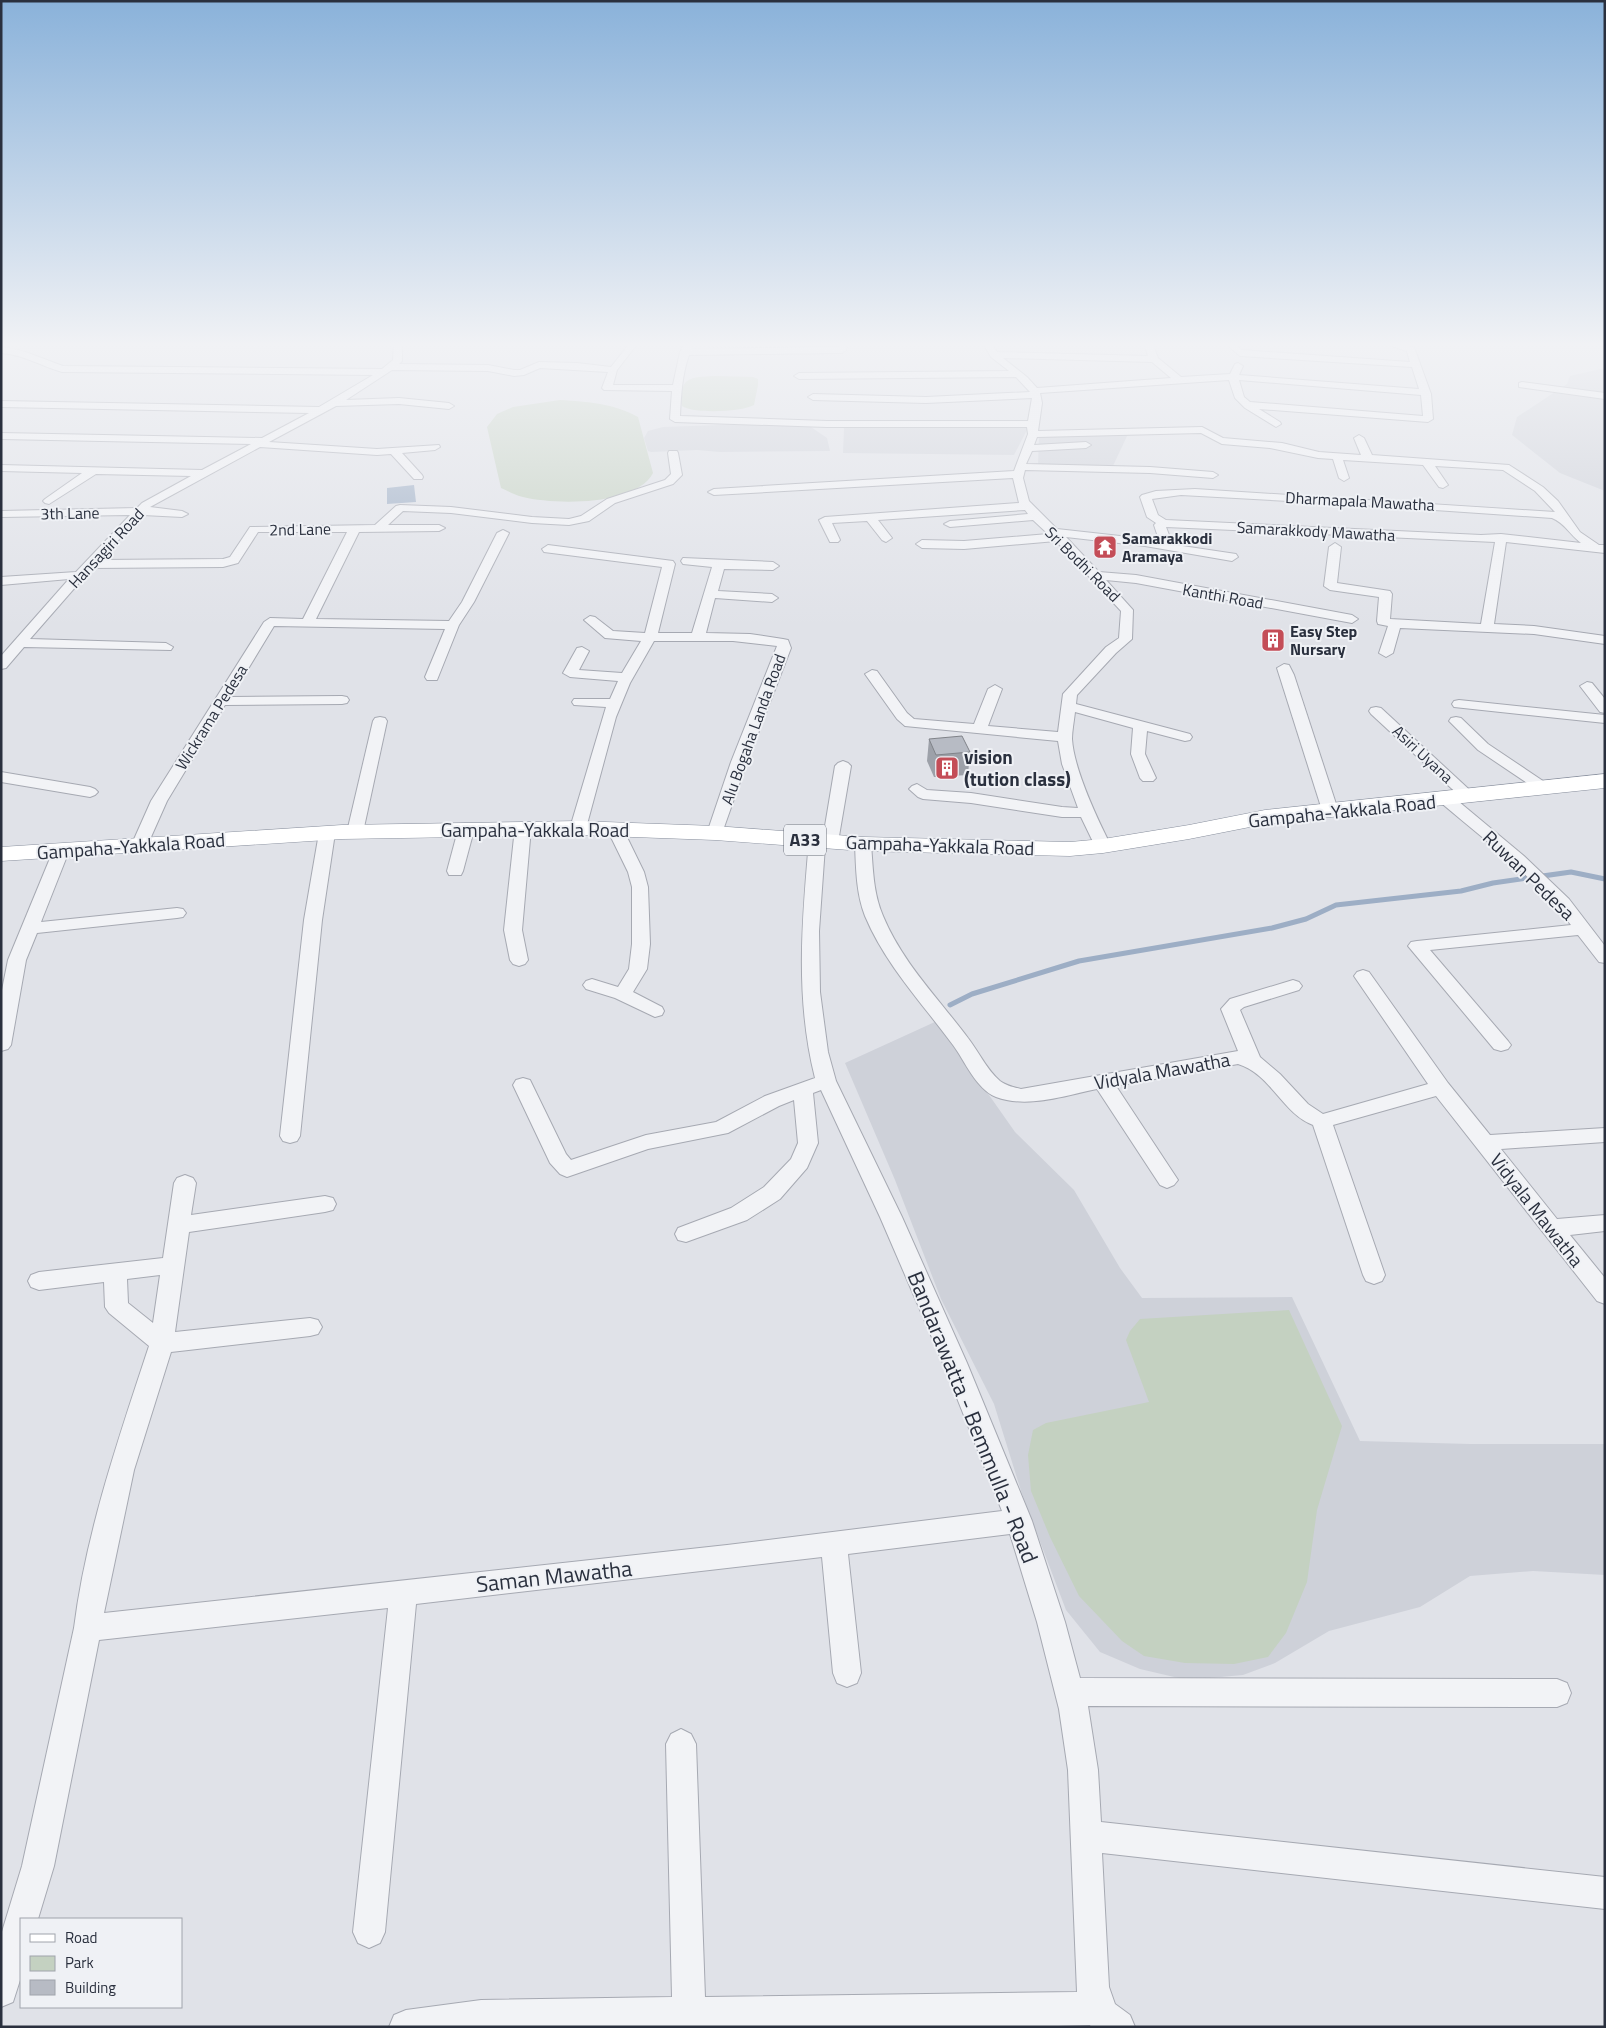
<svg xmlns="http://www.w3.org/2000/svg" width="1606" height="2028" viewBox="0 0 1606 2028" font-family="'Titillium Web',sans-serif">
<rect width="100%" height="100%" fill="#e0e2e8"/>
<g fill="#ced1d9">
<path d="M 1605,368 L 1605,491 L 1560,473 L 1512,435 L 1517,417 L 1567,384 L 1570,376 Z"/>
<path d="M 747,424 L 808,425 L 827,438 L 830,451 L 720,452 L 697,450 L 651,452 L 648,451 L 644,438 L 648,431 L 663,427 Z"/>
<path d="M 844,428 L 1028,428 L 1014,455 L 843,453 Z"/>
<path d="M 1128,434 L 1112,468 L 1038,466 L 1039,435 Z"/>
<path d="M 937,1021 L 1015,1132 L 1074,1190 L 1120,1268 L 1142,1298 L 1292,1297 L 1360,1441 L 1470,1444 L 1605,1444 L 1605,1575 L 1533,1571 L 1470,1576 L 1420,1607 L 1329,1631 L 1275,1663 L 1243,1675 L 1187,1680 L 1140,1669 L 1100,1652 L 1066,1610 L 1022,1494 L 994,1404 L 941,1299 L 895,1180 L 845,1063 Z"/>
</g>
<g fill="#c4d1c1">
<path d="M 715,376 L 753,377 L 758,379 L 758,385 L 754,405 C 742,412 693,414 682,406 C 678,377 691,377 715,376 Z"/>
<path d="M 560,400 C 588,402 613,403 638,417 L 653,473 C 636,506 555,505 523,497 C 515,495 508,491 501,488 L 487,427 L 497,414 L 513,407 Z"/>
<path d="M 1289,1310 L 1342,1426 L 1317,1510 L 1307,1582 L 1286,1633 L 1268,1657 L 1234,1664 L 1185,1663 L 1144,1656 L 1122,1641 L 1079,1596 L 1050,1537 L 1031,1491 L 1028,1455 L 1033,1430 L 1046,1423 L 1149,1402 L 1126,1340 L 1130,1331 L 1140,1319 Z"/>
</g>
<path fill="#9daec5" d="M 414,485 L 416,502 L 387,504 L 387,488 Z"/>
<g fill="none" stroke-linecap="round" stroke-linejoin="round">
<path stroke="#9daec5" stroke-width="5" d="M 950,1005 L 972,994 L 1079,961 L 1272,928 L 1306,919 L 1336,905 L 1461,891 L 1493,883 L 1571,872 L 1605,879"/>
<g stroke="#a6a9b2" stroke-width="2">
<g id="minor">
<path d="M 394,343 L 402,343 L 402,361 L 399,364 L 488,365 L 514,370 L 520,370 L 539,362 L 577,363 L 611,367 L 630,343 L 638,343 L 617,370 L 613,385 L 673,385 L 680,352 L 685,343 L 693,343 L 691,349 L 838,347 L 839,343 L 847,343 L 846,350 L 842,353 L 689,355 C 682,375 681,395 680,416 L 827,421 L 1028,421 L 1032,398 L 926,403 L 813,400 L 808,397 L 813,394 L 926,397 L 1030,392 L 1016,377 L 799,379 L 794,376 L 799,373 L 1009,371 L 991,357 L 983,343 L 991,343 L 997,352 L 1148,356 L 1144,343 L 1152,343 L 1158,358 L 1181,377 L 1230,374 L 1235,364 L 1238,363 L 1243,366 L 1239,375 L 1419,389 L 1412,367 L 1240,356 L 1225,343 L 1234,343 L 1242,350 L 1410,362 L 1407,351 L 1382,343 L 1396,343 L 1414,347 L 1431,394 L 1433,419 L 1428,422 L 1259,409 L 1280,422 L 1281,424 L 1276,427 L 1245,408 L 1235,398 L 1229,380 L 1040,393 L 1042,403 L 1038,431 L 1202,427 L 1223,438 L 1282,443 L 1319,452 L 1361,455 L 1354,438 L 1359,435 L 1364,438 L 1372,455 L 1509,465 L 1543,487 L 1558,501 L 1580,532 L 1599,545 L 1605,545 L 1605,553 L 1506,542 L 1494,624 L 1534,626 L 1605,636 L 1605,644 L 1534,634 L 1400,628 L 1393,653 L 1386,657 L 1379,653 L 1388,626 L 1378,624 L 1377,621 L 1379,597 L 1330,590 L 1324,586 L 1329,547 L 1335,543 L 1341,547 L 1337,583 L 1390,591 L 1392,594 L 1390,619 L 1481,624 L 1495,542 L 1166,527 L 1171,540 L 1169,544 L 1236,554 L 1238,557 L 1232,561 L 1145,546 L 1066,537 L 1099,572 L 1136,575 L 1352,615 L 1358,619 L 1352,623 L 1136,583 L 1106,580 L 1133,610 L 1132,639 L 1116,653 L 1077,695 L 1076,704 L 1190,734 L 1192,737 L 1190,740 L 1185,741 L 1147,731 L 1145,754 L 1156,778 L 1153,781 L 1143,781 L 1140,778 L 1131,754 L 1133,728 L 1075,712 C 1074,721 1072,731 1072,739 C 1074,770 1097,818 1111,846 L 1109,849 L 1097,849 L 1095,846 L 1081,817 L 1062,817 L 971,803 L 923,799 L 918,797 L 909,789 L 912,786 L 917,784 L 927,790 L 971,793 L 1062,807 L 1078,808 L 1062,764 L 1058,741 L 905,726 L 897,719 L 865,674 L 872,670 L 877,671 L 907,713 L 914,719 L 974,724 L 988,689 L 995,685 L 1002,689 L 988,726 L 1058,732 L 1063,694 L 1106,647 L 1119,638 L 1121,611 L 1056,541 L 964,549 L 922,548 L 916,544 L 922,540 L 964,541 L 1048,534 L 1033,520 L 950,527 L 944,524 L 950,521 L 1028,514 L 1025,510 L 878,520 L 892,538 L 886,542 L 882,540 L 867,521 L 832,523 L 840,540 L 838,542 L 830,542 L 819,520 L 825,517 L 1019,503 L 1013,478 L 714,495 L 708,492 L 714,489 L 1014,471 L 1028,434 L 1027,427 L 827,427 L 675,422 L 670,419 L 672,391 L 604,390 L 602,388 L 608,372 L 540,368 L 524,375 L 514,376 L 488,371 L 392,370 L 346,400 L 399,398 L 449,403 L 454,406 L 449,409 L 399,404 L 336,406 L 269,442 L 377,449 L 439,445 L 440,447 L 435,450 L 402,453 L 422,475 L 423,477 L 422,479 L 414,479 L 391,454 L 377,455 L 260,447 L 150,507 L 182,511 L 188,514 L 182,517 L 143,515 L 99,560 L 223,559 L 230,557 L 250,527 L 375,525 L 396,506 L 400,505 L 451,507 L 532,517 L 569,519 L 581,516 L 607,499 L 665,480 L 671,474 L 668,453 L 669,451 L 677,451 L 678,453 L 682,475 L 673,484 L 615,503 L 589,521 L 569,525 L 532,523 L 451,513 L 403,511 L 388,525 L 439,525 L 445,528 L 439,531 L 359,532 L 316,619 L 449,621 L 462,602 L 497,533 L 503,530 L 509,533 L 474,602 L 459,625 L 437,680 L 427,680 L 425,677 L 445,629 L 274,626 L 231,697 L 342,696 L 347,697 L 349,700 L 347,703 L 342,704 L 225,705 L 167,801 L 147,846 L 145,849 L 133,849 L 131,846 L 151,801 L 264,622 L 270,618 L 303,619 L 347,532 L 258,532 L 238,563 L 223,567 L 92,568 L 30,639 L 166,643 L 173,647 L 171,650 L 24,647 L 6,668 L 1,669 L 1,656 L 69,579 L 1,585 L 1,577 L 76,572 L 130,515 L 1,517 L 1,511 L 137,508 L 142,503 L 191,476 L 96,474 L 49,504 L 45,503 L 43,501 L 45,499 L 82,473 L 1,471 L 1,465 L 202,470 L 251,444 L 1,439 L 1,433 L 262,438 L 309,413 L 1,407 L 1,401 L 319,407 L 373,375 L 62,372 C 41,366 22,354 1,353 L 1,347 C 24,349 42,359 63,366 L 382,369 L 393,360 ZM 1003,358 L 1152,362 L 1171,378 L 1037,388 L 1027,377 ZM 1239,380 L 1421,395 L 1423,416 L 1250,402 L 1244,397 ZM 1201,433 L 1222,444 L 1270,448 L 1318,458 L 1333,459 L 1339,478 L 1344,481 L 1349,478 L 1343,460 L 1423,465 L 1439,487 L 1443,488 L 1448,485 L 1435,466 L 1503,470 L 1535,491 L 1555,512 L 1195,489 L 1156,491 L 1142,495 L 1140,497 L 1147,517 L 1156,523 L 1154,525 L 1159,540 L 1156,540 L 1057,529 L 1029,501 L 1023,478 L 1025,470 L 1150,473 L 1213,478 L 1218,475 L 1213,472 L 1150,467 L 1026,464 L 1032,451 L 1086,448 L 1091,445 L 1086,442 L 1034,445 L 1037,437 ZM 1181,495 L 1362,505 L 1552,518 C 1565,523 1570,535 1581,543 L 1501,534 L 1481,535 L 1166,520 L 1158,515 L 1152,499 Z"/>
<path d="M 1522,382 L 1605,393 L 1605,399 L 1519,387 L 1519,383 Z"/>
<path d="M 548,545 L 673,561 L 675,564 L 658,633 L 692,633 L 712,567 L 683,564 L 681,561 L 683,558 L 773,562 L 779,566 L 773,570 L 724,569 L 718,591 L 772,594 L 778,598 L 772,602 L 715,598 L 706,633 L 750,634 L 783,639 L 788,640 L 791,648 L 747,762 L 721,836 L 709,836 L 707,833 L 731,762 L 777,646 L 733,641 L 654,641 L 630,683 L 616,717 L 586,828 L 584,831 L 572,831 L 570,828 L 606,707 L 574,705 L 572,702 L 574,699 L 610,699 L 618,681 L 570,677 L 563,673 L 577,648 L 582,647 L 589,651 L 579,670 L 622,673 L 641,641 L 605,638 L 584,620 L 590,616 L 595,617 L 613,631 L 645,633 L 662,567 L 544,552 L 542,549 Z"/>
<path d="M 1284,664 L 1289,665 L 1294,675 L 1338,810 L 1336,813 L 1324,813 L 1322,810 L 1277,668 Z"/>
<path d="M 1587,682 L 1592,683 L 1605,699 L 1605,713 L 1600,712 L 1580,686 Z"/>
<path d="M 1459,700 L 1605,715 L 1605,723 L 1454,707 L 1452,704 L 1454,701 Z"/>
<path d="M 1376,707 L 1381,708 L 1474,794 L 1477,797 L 1474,800 L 1464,800 L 1371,714 L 1369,711 L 1371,708 Z"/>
<path d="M 380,717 L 385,718 L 387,721 L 363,832 L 361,835 L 349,835 L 347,832 L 373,721 L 375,718 Z"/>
<path d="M 1456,717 L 1461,718 L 1488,744 L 1549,785 L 1552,788 L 1549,791 L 1539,791 L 1478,750 L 1449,721 L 1451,718 Z"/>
<path d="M 843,761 L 848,763 L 851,766 L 838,842 L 836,845 L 825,846 L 819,931 L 820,992 L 828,1052 L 836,1081 L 902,1217 L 967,1363 L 1032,1521 L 1065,1622 L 1080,1678 L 1557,1679 L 1567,1683 L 1571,1693 L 1567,1703 L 1557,1707 L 1088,1706 L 1098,1770 L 1101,1822 L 1605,1877 L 1605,1909 L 1102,1853 L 1109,1987 L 1115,2004 L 1130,2015 L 1135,2027 L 1091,2027 L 1090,2025 L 1026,2027 L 389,2027 L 394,2015 L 406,2010 L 481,2000 L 672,1997 L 666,1744 L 671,1734 L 681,1729 L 691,1734 L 696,1744 L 705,1997 L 1077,1992 L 1068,1770 L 1059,1709 L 1037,1622 L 1010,1534 L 848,1554 L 861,1673 L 857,1683 L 847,1687 L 837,1683 L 833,1673 L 822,1557 L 416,1604 L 385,1932 L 380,1943 L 369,1948 L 358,1943 L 353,1932 L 388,1608 L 99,1640 L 54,1866 L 38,1919 L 21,1919 L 21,1977 L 13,2002 L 1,2007 L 1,1935 L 22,1866 L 74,1628 C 86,1532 119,1437 149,1346 L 109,1313 L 105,1307 L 104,1282 L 39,1290 L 31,1287 L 28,1281 L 31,1275 L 39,1272 L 163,1258 L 174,1183 L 177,1178 L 185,1175 L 193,1178 L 196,1183 L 191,1215 L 325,1196 L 333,1198 L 336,1204 L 333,1210 L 325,1212 L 189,1232 L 175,1332 L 310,1318 L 318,1320 L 322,1327 L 318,1334 L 310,1336 L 171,1352 L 134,1470 L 104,1613 L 727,1545 L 1002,1511 L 943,1363 L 880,1217 L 821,1090 L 813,1093 L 818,1143 L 807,1168 L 780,1199 L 747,1220 L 686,1242 L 678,1240 L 675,1234 L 678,1228 L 731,1208 L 764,1187 L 791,1159 L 798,1143 L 794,1100 L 779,1106 L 728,1133 L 648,1149 L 567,1177 L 560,1174 L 550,1163 L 513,1085 L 516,1080 L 523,1078 L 530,1080 L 566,1154 L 571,1160 L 646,1135 L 716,1122 L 765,1096 L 815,1078 C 795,999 802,921 809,841 L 811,838 L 823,838 L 835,766 L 838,763 ZM 160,1275 L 153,1323 L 128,1303 L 127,1279 Z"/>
<path d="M 1,772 L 90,787 L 95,789 L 98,792 L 95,795 L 90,797 L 1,782 Z"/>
<path d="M 1446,794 L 1452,796 L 1524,856 L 1569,899 L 1605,946 L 1605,963 L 1599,962 L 1578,935 L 1430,950 L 1508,1041 L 1511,1045 L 1508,1049 L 1501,1051 L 1494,1049 L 1408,946 L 1411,942 L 1417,941 L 1571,925 C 1535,877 1486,841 1440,802 L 1438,799 L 1440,796 Z"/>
<path d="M 523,823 L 529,825 L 531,828 L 522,930 L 528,960 L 525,964 L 519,966 L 513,964 L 510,960 L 504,930 L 515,828 L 517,825 Z"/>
<path d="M 615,824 L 621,826 L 623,829 L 644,872 L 648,887 L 650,944 L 647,969 L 633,992 L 662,1007 L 664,1011 L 662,1015 L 655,1017 L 615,998 L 586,989 L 583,985 L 586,981 L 592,979 L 618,987 L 629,969 L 632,944 L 632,887 L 628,872 L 607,829 L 609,826 Z"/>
<path d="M 466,825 L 472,827 L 474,830 L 463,871 L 461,875 L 449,875 L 447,871 L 458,830 L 460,827 Z"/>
<path d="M 327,828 L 333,830 L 335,833 L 322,920 L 300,1136 L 297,1141 L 290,1143 L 283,1141 L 280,1136 L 304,920 L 319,833 L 321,830 Z"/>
<path d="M 863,839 L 869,841 L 871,844 C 873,868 873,893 883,916 C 902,962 938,998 968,1038 C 979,1052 986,1069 1000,1081 C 1007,1086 1013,1087 1021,1089 L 1238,1051 L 1221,1009 L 1230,999 L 1293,980 L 1299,982 L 1302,986 L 1299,990 L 1244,1007 L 1240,1010 L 1260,1057 L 1280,1074 L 1308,1104 L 1323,1114 L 1428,1084 L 1354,976 L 1357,972 L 1363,970 L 1369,972 L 1448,1083 L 1490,1135 L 1605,1128 L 1605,1142 L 1501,1149 L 1557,1219 L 1605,1215 L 1605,1231 L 1570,1235 L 1605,1278 L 1605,1304 L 1597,1301 L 1436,1096 L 1333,1125 L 1385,1275 L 1382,1281 L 1374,1284 L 1366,1281 L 1363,1275 L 1313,1125 C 1282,1113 1271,1074 1238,1064 L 1116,1086 L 1178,1180 L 1174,1185 L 1167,1188 L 1160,1185 L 1097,1089 C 1066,1095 1028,1109 996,1097 C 976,1089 965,1061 953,1045 C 922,1003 885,964 865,916 C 856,893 856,868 855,844 L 857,841 Z"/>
<path d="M 61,846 L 67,848 L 69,851 L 41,922 L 177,908 L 183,909 L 186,913 L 183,917 L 177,918 L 37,933 L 26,960 L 11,1045 L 8,1049 L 1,1051 L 1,995 L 8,960 L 53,851 L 55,848 Z"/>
</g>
</g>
<g stroke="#a0a6b3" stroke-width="2">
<path id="major" d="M 1596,343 L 1605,343 L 1605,346 L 1598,345 Z"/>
</g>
<g stroke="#888f9d" stroke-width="1">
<path id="highway" d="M 1605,774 L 1605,788 L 1265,824 L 1189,839 L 1103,853 L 1070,856 L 863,851 L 715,840 L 578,835 L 342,839 L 1,861 L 1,847 L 342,825 L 578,821 L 715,826 L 863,837 L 1070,842 L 1103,839 L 1189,825 L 1265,810 Z"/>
</g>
<use href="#minor" fill="#f2f3f6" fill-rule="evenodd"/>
<use href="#major" fill="#fff" fill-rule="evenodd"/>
<use href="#highway" fill="#fff" fill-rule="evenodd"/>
</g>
<path fill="#9da1a9" d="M 929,739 L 970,752 L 968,775 L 934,777 L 927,761 Z"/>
<path fill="#b7bbc4" stroke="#808389" d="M 962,736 L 970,752 L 936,755 L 929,739 Z"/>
<linearGradient id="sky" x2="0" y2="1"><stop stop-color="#8ab2da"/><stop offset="0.55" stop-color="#f1f2f5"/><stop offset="1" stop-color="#f1f2f5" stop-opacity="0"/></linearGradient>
<rect width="1606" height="627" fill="url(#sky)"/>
<defs>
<g id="temple-square" transform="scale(1.25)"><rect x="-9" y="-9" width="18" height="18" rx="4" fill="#c44d57" stroke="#eff1f5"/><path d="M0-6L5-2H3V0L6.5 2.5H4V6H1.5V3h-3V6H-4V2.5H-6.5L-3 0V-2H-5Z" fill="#fff"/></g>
<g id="building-square" transform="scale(1.25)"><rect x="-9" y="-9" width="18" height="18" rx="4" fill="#c44d57" stroke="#eff1f5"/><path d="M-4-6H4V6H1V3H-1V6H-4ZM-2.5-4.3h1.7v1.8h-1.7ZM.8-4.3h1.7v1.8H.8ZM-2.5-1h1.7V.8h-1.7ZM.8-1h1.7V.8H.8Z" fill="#fff"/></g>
</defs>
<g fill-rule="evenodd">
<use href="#temple-square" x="1105" y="547"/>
<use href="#building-square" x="1273" y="640"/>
<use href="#building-square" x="947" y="768"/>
</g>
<g text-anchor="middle" stroke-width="4" stroke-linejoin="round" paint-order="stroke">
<g font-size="16" fill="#2a303e" stroke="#eff1f5">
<text transform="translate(1360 501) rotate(3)" y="6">Dharmapala Mawatha</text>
<text transform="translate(70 513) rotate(-1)" y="6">3th Lane</text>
<text transform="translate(300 529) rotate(-1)" y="6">2nd Lane</text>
<text transform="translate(1316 531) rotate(3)" y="6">Samarakkody Mawatha</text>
<text transform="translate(106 548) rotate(-47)" y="6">Hansagiri Road</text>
<text transform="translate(1083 564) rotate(45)" y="6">Sri Bodhi Road</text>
<text transform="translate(1223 596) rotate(10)" y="6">Kanthi Road</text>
<text transform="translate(211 717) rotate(-58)" y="6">Wickrama Pedesa</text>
<text transform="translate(753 729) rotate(-70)" y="6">Alu Bogaha Landa Road</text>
<text transform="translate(1423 754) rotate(43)" y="6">Asiri Uyana</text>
</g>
<g font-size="16" font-weight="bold" fill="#2a303e" stroke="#eff1f5" text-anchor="start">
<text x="1122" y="544">Samarakkodi<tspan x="1122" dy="18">Aramaya</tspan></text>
<text x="1290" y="637">Easy Step<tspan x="1290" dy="18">Nursary</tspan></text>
</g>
<rect fill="#eff1f5" stroke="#656a75" stroke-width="1" x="784" y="824.5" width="42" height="31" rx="4"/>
<g font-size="18" font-weight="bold" fill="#2a303e">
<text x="805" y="846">A33</text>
</g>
<g font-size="19" font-weight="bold" fill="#2a303e" stroke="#eff1f5" text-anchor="start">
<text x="964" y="764">vision<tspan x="964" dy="22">(tution class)</tspan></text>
</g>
<g font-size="19" fill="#2a303e" stroke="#eff1f5">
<text transform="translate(1342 811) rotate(-6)" y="7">Gampaha-Yakkala Road</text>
<text x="535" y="837">Gampaha-Yakkala Road</text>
<text transform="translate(940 845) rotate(2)" y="7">Gampaha-Yakkala Road</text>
<text transform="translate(131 846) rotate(-4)" y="7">Gampaha-Yakkala Road</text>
<text transform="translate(1529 875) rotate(44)" y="7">Ruwan Pedesa</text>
<text transform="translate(1162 1071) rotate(-10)" y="7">Vidyala Mawatha</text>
<text transform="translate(1537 1210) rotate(52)" y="7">Vidyala Mawatha</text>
</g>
<g font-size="22" fill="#2a303e" stroke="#eff1f5">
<text transform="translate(973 1417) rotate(68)" y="8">Bandarawatta - Bemmulla - Road</text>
<text transform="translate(554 1576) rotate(-6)" y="8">Saman Mawatha</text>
</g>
</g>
<rect width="1606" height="2028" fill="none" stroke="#2a303e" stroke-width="5"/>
<rect x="20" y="1918" width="162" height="90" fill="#eff1f5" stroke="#a0a4ac"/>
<rect x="30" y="1934" width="25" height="8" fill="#ffffff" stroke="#a0a4ac"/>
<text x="65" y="1943" font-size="15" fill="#2a303e">Road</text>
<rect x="30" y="1956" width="25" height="15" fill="#c4d1c1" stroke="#a0a4ac"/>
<text x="65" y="1968" font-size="15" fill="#2a303e">Park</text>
<rect x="30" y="1980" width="25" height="15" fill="#b7bbc4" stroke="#a0a4ac"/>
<text x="65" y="1993" font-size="15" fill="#2a303e">Building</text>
</svg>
